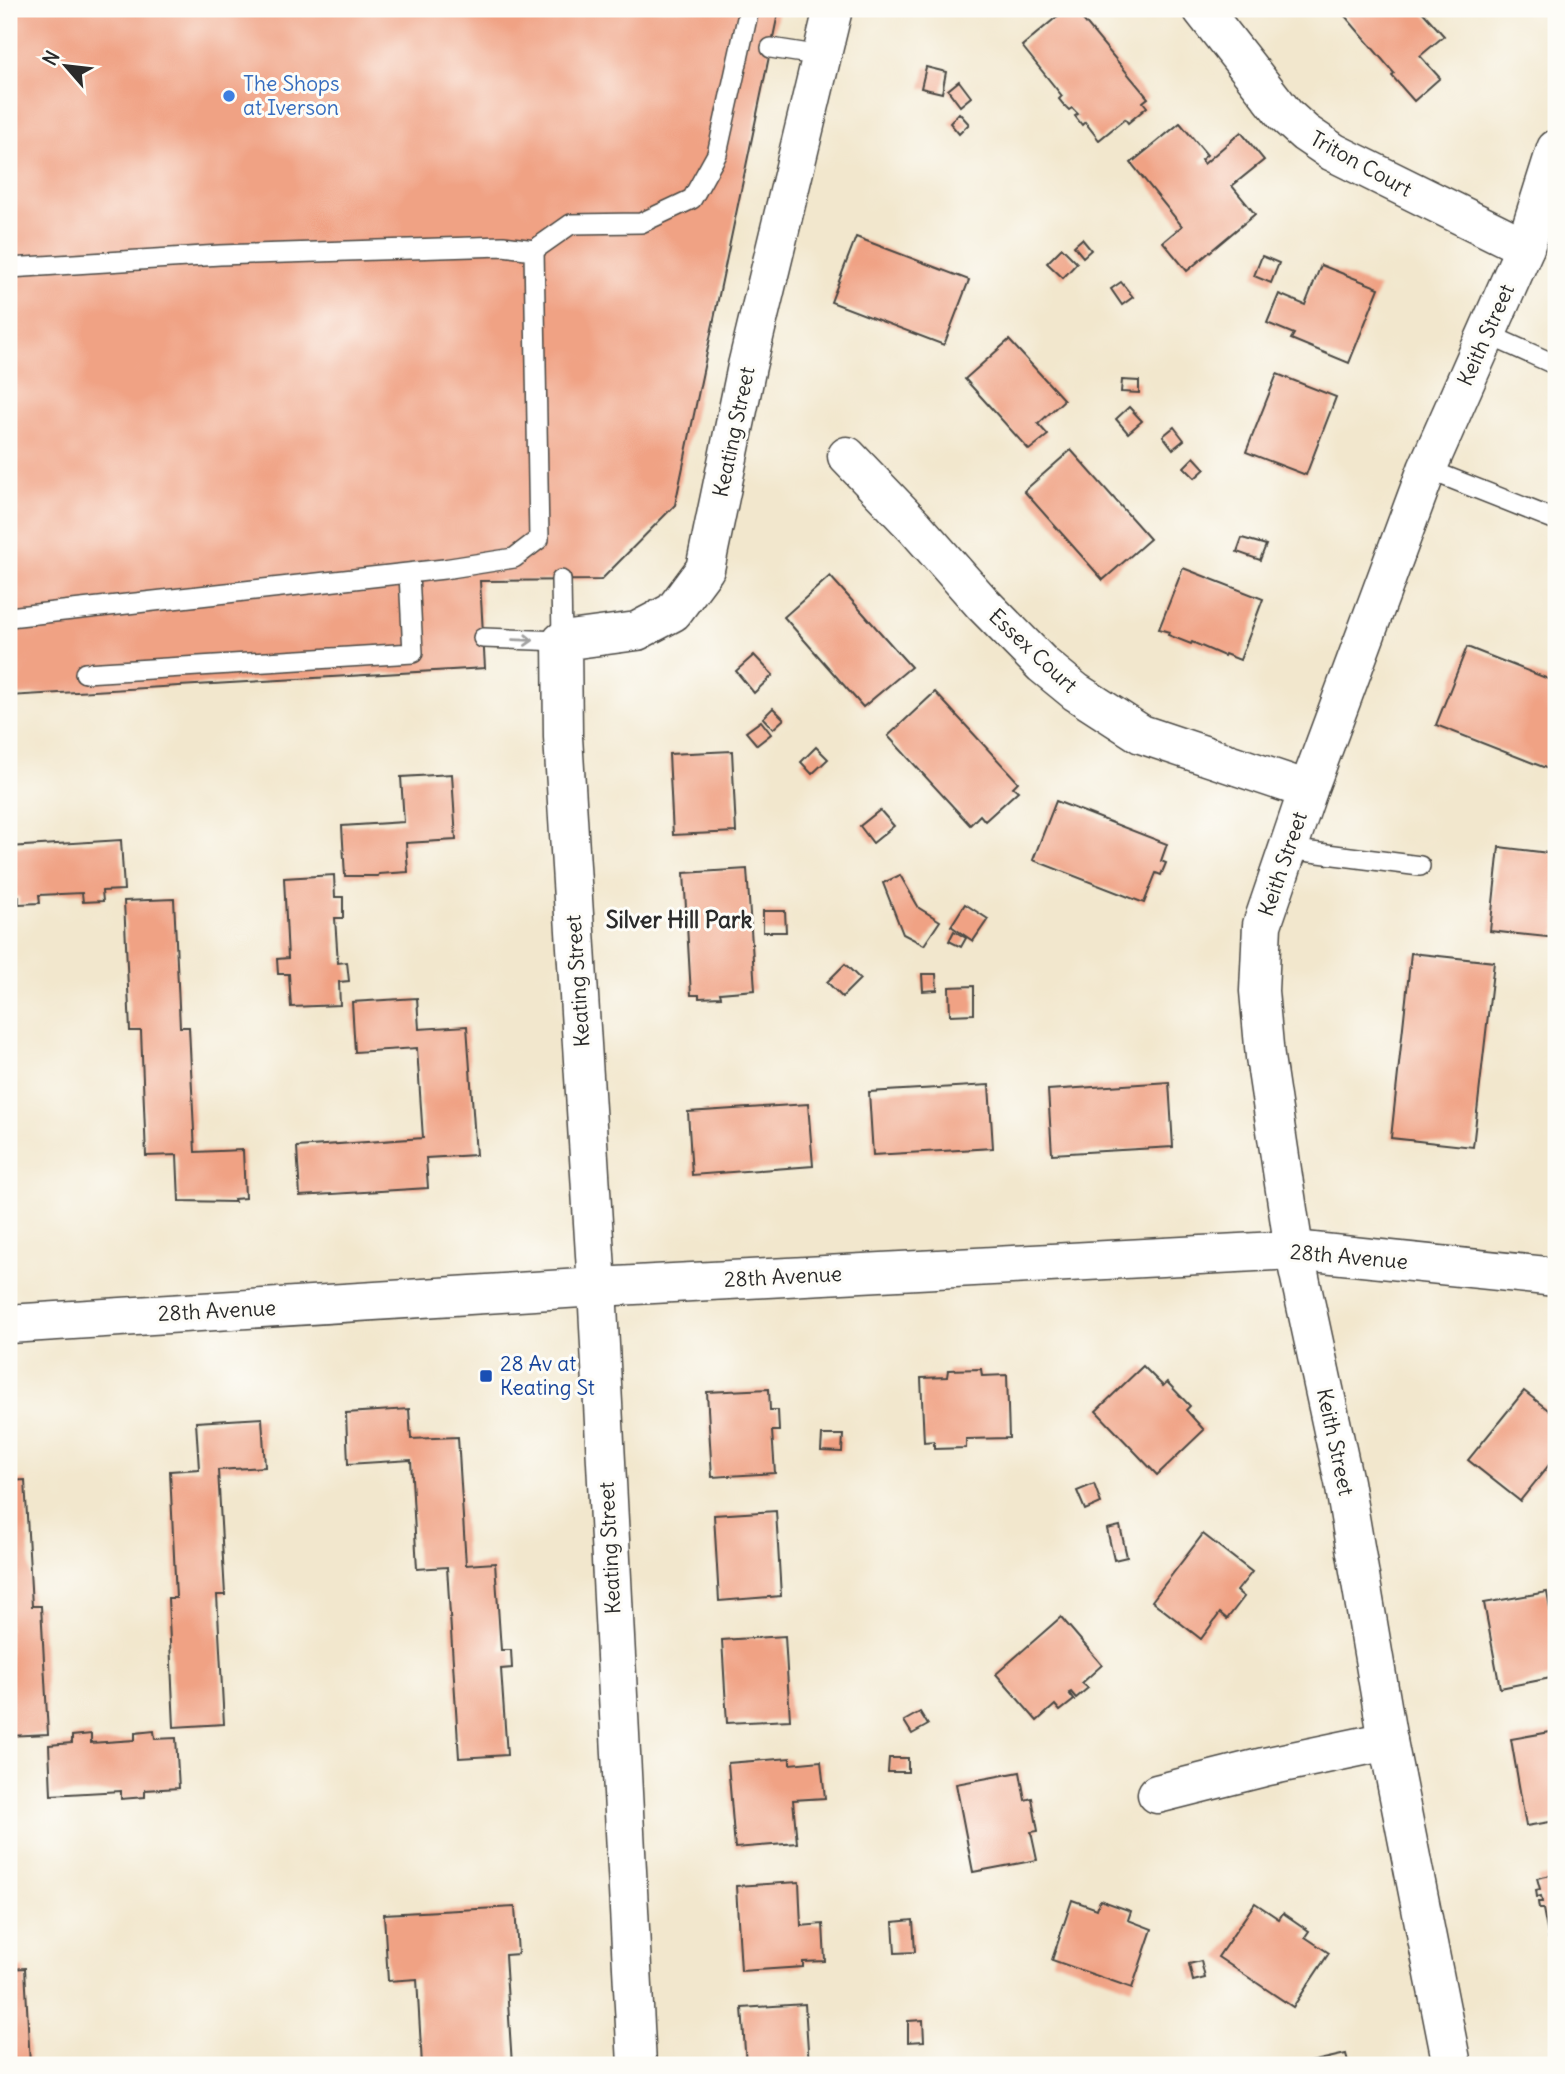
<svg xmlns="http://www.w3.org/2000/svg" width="1565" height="2074" viewBox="0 0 1565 2074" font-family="Delius,sans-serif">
<rect width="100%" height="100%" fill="#fdfcf7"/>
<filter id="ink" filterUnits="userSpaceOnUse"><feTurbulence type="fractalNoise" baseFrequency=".0143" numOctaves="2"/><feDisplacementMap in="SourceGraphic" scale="14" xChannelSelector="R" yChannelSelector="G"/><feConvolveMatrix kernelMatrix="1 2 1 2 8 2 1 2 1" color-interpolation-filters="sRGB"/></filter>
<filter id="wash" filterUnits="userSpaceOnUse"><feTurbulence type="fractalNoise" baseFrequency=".00686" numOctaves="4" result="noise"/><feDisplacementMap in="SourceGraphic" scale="28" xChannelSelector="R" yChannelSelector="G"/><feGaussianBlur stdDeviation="1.57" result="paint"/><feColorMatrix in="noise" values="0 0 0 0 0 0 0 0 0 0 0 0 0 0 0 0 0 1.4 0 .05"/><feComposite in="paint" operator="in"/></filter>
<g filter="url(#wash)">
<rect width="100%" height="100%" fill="#f2e7cd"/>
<g id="blocks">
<g fill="#f0a284">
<path d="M 9,9 L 779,9 L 675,505 L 601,580 L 480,581 L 485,668 L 9,696 Z"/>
<path d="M 1066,9 L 1074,9 L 1148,98 L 1143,102 L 1147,107 L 1128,123 L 1125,119 L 1099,140 L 1085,122 L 1082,125 L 1075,116 L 1078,114 L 1072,108 L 1069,110 L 1063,104 L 1059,99 L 1062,96 L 1022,46 Z"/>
<path d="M 1339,9 L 1420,9 L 1444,36 L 1420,56 L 1440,78 L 1414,101 L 1392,76 L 1394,73 Z"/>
<path d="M 926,67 L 946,72 L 942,93 L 921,88 Z"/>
<path d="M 959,81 L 971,97 L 960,106 L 948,90 Z"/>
<path d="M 959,113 L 969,124 L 959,134 L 950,123 Z"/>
<path d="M 1180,123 L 1207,155 L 1201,160 L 1204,164 L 1241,132 L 1264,160 L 1232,186 L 1255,214 L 1187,271 L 1163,242 L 1182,226 L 1131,163 Z"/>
<path d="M 856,237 L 969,280 L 944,345 L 831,302 Z"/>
<path d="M 1082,239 L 1091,250 L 1083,257 L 1074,246 Z"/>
<path d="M 1062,248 L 1077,263 L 1063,278 L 1047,263 Z"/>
<path d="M 1262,256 L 1279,263 L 1271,283 L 1254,276 Z"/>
<path d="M 1321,265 L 1379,288 L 1349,363 L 1291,339 L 1294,334 L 1267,323 L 1279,294 L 1305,305 Z"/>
<path d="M 1121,282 L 1133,297 L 1122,305 L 1111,289 Z"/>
<path d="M 1009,340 L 1064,400 L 1038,424 L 1048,435 L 1029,450 L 965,379 Z"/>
<path d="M 1277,374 L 1336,397 L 1306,475 L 1246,452 Z"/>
<path d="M 1122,380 L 1139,381 L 1139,393 L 1121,392 Z"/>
<path d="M 1129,407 L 1142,421 L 1128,433 L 1116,419 Z"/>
<path d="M 1174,427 L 1184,440 L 1173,449 L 1163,436 Z"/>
<path d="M 1071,450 L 1150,539 L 1103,580 L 1024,491 Z"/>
<path d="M 1194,457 L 1205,469 L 1195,478 L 1184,467 Z"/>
<path d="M 1242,538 L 1266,545 L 1260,560 L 1237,552 Z"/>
<path d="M 1183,568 L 1263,599 L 1240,660 L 1225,654 L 1224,656 L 1192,642 L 1191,644 L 1168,635 L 1169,632 L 1159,629 Z"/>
<path d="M 830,576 L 911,667 L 863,707 L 784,617 Z"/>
<path d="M 1467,647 L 1556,682 L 1556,772 L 1436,725 Z"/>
<path d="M 754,655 L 773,675 L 754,693 L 736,671 Z"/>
<path d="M 935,692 L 1018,782 L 1013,787 L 1018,791 L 985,821 L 980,815 L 970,825 L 888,736 Z"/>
<path d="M 773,708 L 784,719 L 773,729 L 763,718 Z"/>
<path d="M 761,721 L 771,734 L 757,745 L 746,732 Z"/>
<path d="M 816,747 L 828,759 L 812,774 L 801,762 Z"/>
<path d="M 732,751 L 736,832 L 673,835 L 669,754 Z"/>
<path d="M 452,774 L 456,840 L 406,843 L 408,872 L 379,874 L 378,876 L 345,876 L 342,826 L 404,822 L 401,777 Z"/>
<path d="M 1056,801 L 1167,844 L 1161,861 L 1166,863 L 1161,875 L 1156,873 L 1144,903 L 1033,860 Z"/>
<path d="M 880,810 L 894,826 L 873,843 L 860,826 Z"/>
<path d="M 121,840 L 124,890 L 102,891 L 103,901 L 83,902 L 82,893 L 39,895 L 40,903 L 19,904 L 19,897 L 9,898 L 9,847 Z"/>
<path d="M 1499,847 L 1556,854 L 1556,938 L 1490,931 Z"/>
<path d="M 747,869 L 755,990 L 720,993 L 721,997 L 699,998 L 699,995 L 691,995 L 684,873 Z"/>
<path d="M 334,875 L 335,897 L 343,897 L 343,918 L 335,918 L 338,963 L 347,962 L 349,981 L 339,982 L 340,1005 L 291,1007 L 289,974 L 278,974 L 277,959 L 288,958 L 284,878 Z"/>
<path d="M 900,875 L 919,908 L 940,921 L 924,945 L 903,934 L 883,883 Z"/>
<path d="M 174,899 L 180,1027 L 189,1027 L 195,1152 L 243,1150 L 245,1198 L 234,1199 L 235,1202 L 179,1201 L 177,1155 L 146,1156 L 141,1031 L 130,1031 L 124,901 Z"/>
<path d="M 965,904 L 988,919 L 973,941 L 951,926 Z"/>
<path d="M 763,911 L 785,911 L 786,932 L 763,932 Z"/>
<path d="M 954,931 L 966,938 L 961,947 L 949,941 Z"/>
<path d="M 1411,953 L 1494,962 L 1473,1147 L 1391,1138 Z"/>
<path d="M 845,964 L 860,979 L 842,997 L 827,982 Z"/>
<path d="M 922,974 L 936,974 L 937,990 L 923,991 Z"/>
<path d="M 974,986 L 974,1014 L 950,1015 L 949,987 Z"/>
<path d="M 417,998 L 419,1029 L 467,1026 L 476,1155 L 426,1158 L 428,1188 L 300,1196 L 297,1147 L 423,1138 L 417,1048 L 355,1052 L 352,1002 Z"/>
<path d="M 1169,1082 L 1173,1147 L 1052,1154 L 1048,1090 Z"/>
<path d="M 989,1085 L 993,1148 L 873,1155 L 869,1092 Z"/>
<path d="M 808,1104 L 813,1166 L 692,1175 L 688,1112 Z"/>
<path d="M 1143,1366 L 1163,1386 L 1167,1382 L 1190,1406 L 1186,1410 L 1204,1430 L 1157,1475 L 1096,1411 Z"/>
<path d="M 981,1369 L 982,1376 L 1007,1375 L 1009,1438 L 966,1439 L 966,1448 L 934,1449 L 934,1441 L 924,1442 L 921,1378 L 947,1377 L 948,1370 Z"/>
<path d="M 769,1389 L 770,1410 L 778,1410 L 779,1431 L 772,1431 L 775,1473 L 712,1477 L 707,1392 Z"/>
<path d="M 1524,1391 L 1556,1416 L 1556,1456 L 1520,1501 L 1468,1460 Z"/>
<path d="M 409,1409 L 411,1439 L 458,1437 L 466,1565 L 495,1563 L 501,1650 L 511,1650 L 512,1668 L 501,1669 L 507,1755 L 459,1758 L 447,1567 L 417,1569 L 411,1460 L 348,1464 L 346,1413 Z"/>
<path d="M 262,1418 L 265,1467 L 218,1470 L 225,1595 L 217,1595 L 224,1724 L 174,1727 L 168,1598 L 176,1598 L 170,1471 L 199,1469 L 196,1422 Z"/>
<path d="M 822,1435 L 843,1435 L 842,1452 L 821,1451 Z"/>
<path d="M 25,1480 L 32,1606 L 41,1606 L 48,1734 L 9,1736 L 9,1481 Z"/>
<path d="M 1094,1484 L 1101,1503 L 1085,1510 L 1077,1491 Z"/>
<path d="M 776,1511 L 781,1596 L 719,1601 L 714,1515 Z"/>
<path d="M 1120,1526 L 1127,1557 L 1114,1560 L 1107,1529 Z"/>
<path d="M 1203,1534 L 1252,1572 L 1237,1591 L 1244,1597 L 1227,1619 L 1220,1613 L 1201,1639 L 1152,1601 Z"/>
<path d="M 1547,1592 L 1556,1642 L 1556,1677 L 1500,1688 L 1484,1603 Z"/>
<path d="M 1061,1617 L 1102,1665 L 1082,1683 L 1088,1688 L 1076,1698 L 1071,1692 L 1069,1693 L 1074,1700 L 1060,1711 L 1055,1705 L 1037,1721 L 996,1674 Z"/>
<path d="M 785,1636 L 790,1720 L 727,1723 L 722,1640 Z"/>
<path d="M 920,1712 L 928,1725 L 912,1734 L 904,1721 Z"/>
<path d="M 154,1731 L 155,1739 L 176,1738 L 179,1788 L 145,1790 L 145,1797 L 121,1799 L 121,1791 L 51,1795 L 49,1745 L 72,1743 L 72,1736 L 91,1734 L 91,1743 L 135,1740 L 135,1733 Z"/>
<path d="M 1556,1731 L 1556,1821 L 1526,1826 L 1511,1739 Z"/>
<path d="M 790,1758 L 790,1764 L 821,1761 L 825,1798 L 793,1800 L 797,1843 L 735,1848 L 728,1763 Z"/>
<path d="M 889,1758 L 908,1758 L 908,1772 L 888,1772 Z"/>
<path d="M 1020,1772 L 1025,1800 L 1032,1798 L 1038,1831 L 1031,1832 L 1037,1860 L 973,1872 L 956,1784 Z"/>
<path d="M 1556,1874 L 1556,1960 L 1553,1961 L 1543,1909 L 1539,1909 L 1538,1902 L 1542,1902 L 1541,1896 L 1537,1897 L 1536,1890 L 1540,1889 L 1537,1878 Z"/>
<path d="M 799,1882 L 801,1926 L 823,1924 L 825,1961 L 803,1962 L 803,1967 L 741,1971 L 736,1886 Z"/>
<path d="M 1072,1900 L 1097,1909 L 1100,1900 L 1131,1911 L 1128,1920 L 1152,1929 L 1132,1988 L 1052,1960 Z"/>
<path d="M 1255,1903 L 1279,1919 L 1283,1913 L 1309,1931 L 1305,1937 L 1329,1953 L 1293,2007 L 1218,1957 Z"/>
<path d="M 515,1907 L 518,1954 L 505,1955 L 512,2065 L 422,2065 L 417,1979 L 388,1981 L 384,1914 Z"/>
<path d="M 913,1920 L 915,1952 L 895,1953 L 893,1922 Z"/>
<path d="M 1201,1961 L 1205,1978 L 1193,1981 L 1189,1964 Z"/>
<path d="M 25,1968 L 30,2065 L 9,2065 L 9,1969 Z"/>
<path d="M 805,2004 L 809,2065 L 746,2065 L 742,2008 Z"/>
<path d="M 923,2020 L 924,2041 L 908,2042 L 908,2021 Z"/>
<path d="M 1346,2054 L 1349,2065 L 1301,2065 L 1301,2064 Z"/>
</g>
</g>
</g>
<g filter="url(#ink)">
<use href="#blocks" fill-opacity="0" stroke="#494743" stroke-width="2"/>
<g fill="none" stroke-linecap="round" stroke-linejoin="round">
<g stroke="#494743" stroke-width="22">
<g id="lane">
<path d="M 771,48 L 822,56"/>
<path d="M 534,250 L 571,224 L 641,223 L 692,199 L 717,154 L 749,9"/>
<path d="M 9,268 L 220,255 L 503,246 L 534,250 L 539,539 L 514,558 L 444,569 L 9,617"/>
<path d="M 1487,334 L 1556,365"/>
<path d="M 1427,469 L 1556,520"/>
<path d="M 483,638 L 562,641 L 561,580"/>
<path d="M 85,673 L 413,653 L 409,574"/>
<path d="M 1288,849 L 1420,866"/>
</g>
</g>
<g stroke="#494743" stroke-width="41">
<g id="street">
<path d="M 1202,9 L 1285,115 L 1305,133 L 1333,152 L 1525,247"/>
<path d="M 847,456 L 915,527 L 982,603 L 1043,665 L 1076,692 L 1141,734 L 1308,790"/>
<path d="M 1157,1794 L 1264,1767 L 1388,1741"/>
<path d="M 637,2065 L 597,1287 L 563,737 L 562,641 L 637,631 L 673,612 L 705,569 L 747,366 L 833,9"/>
<path d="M 1452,2065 L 1388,1741 L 1344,1482 L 1294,1250 L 1265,1057 L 1259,991 L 1262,925 L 1308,790 L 1427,469 L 1525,247 L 1556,149"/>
</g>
</g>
<g stroke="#494743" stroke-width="41">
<path id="secondary" d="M 9,1324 L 597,1287 L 1294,1250 L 1556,1277"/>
</g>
<use href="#lane" stroke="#fff" stroke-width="19"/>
<use href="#street" stroke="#fff" stroke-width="38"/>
<use href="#secondary" stroke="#fff" stroke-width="38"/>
</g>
<defs><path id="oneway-shaft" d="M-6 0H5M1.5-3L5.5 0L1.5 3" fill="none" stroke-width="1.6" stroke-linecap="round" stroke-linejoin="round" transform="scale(1.75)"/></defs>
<use stroke="#a0a0a0" href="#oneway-shaft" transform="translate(523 640) rotate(2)"/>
</g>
<circle fill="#3f7fe0" stroke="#fdfcf7" stroke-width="2.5" cx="229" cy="96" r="7"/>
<rect fill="#1a4fb4" stroke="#fdfcf7" stroke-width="2.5" x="479" y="1369" width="14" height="14" rx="3.5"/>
<g text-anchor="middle" stroke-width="6" stroke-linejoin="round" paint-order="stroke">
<g font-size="21" fill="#366cbe" stroke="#fdfcf7" text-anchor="start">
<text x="243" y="91">The Shops<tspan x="243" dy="24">at Iverson</tspan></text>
</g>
<g font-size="21" fill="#2b2b2b" stroke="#fdfcf7">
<text transform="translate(1361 164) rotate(29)" y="7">Triton Court</text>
<text transform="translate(1486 335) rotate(-66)" y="7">Keith Street</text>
<text transform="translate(734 432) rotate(-78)" y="7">Keating Street</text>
<text transform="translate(1033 651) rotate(43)" y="7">Essex Court</text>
<text transform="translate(1283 864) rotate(-71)" y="7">Keith Street</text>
<text transform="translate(578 981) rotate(-94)" y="7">Keating Street</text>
<text transform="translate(1349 1257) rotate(5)" y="7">28th Avenue</text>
<text transform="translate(783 1277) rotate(-3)" y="7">28th Avenue</text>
<text transform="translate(217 1311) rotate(-3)" y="7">28th Avenue</text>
<text transform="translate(1335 1442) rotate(78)" y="7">Keith Street</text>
<text transform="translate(610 1548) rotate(-93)" y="7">Keating Street</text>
</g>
<g font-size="21" fill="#164399" stroke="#fdfcf7" text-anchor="start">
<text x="500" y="1371">28 Av at<tspan x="500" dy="24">Keating St</tspan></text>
</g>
<g font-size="23" font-weight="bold" fill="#2b2b2b" stroke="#fdfcf7">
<text x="679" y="928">Silver Hill Park</text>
</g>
</g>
<rect width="1565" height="2074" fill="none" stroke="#fdfcf7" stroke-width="35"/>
<g transform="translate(66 66) rotate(298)" stroke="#fdfcf7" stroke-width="5" paint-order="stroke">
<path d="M0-5L12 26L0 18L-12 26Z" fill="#2b2b2b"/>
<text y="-10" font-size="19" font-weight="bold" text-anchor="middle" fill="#2b2b2b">N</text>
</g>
</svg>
